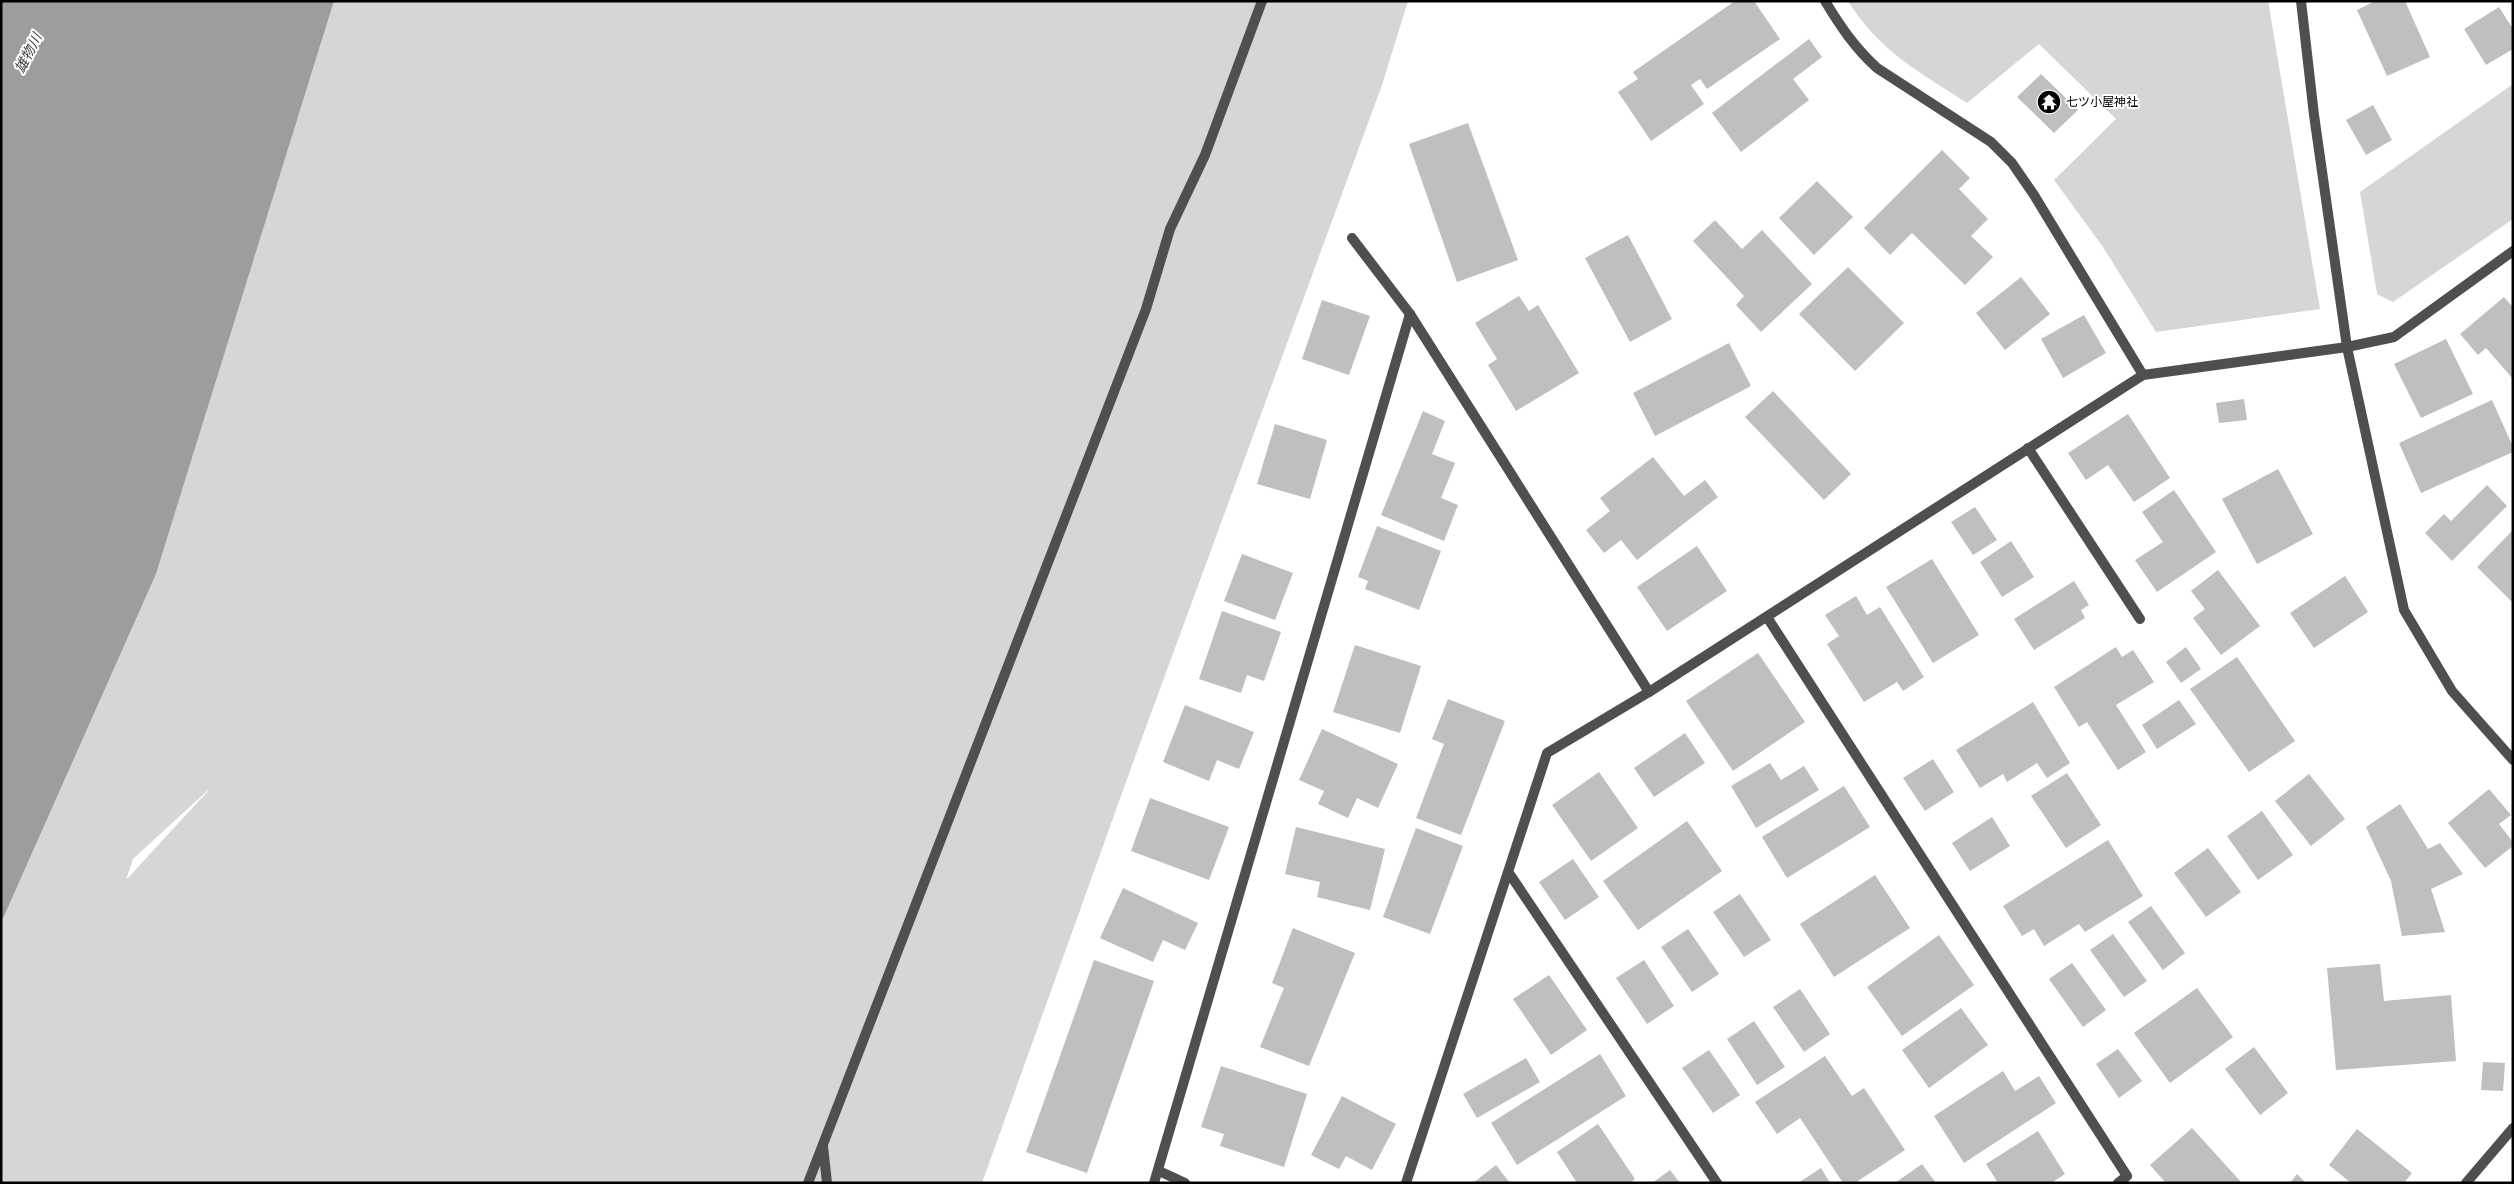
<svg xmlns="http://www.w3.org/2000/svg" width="2514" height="1184" viewBox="0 0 2514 1184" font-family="Roboto,'Noto Sans JP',sans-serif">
<rect width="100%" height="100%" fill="#fff"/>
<g fill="#d6d6d6" fill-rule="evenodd">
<path d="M 334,1 L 1408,1 L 1382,85 L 1135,757 L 982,1183 L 1,1183 L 1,923 L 156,574 ZM 207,791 L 208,791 L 126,880 L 133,859 Z"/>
<path d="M 1848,1 L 2268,1 L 2320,309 L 2156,332 L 2103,247 L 2054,180 L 2116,119 L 2039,44 L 1967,103 C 1918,71 1880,52 1848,1 Z"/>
<path d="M 2513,84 L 2513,219 L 2393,302 L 2377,294 L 2360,192 Z"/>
</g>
<path fill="#9d9d9d" d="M 1,1 L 334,1 L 156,574 L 1,923 Z"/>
<g fill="#bfbfbf">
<path d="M 1735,1 L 1754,1 L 1780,39 L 1707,89 L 1700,79 L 1691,85 L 1704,104 L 1651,141 L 1618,92 L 1638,79 L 1633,72 Z"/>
<path d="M 2375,1 L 2405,1 L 2430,57 L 2387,76 L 2357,10 Z"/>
<path d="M 2499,7 L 2513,29 L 2513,49 L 2486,65 L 2464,29 Z"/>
<path d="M 1809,39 L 1822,57 L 1793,79 L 1809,100 L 1741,152 L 1712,113 Z"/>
<path d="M 2041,74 L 2078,110 L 2054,133 L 2017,97 Z"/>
<path d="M 2373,105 L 2392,140 L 2366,155 L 2346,120 Z"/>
<path d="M 1468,123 L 1518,260 L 1457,282 L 1409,144 Z"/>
<path d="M 1942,150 L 1970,178 L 1959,189 L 1988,219 L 1971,236 L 1993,257 L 1965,285 L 1912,233 L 1890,255 L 1864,228 Z"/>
<path d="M 1817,181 L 1853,217 L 1814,255 L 1779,218 Z"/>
<path d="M 1715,220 L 1742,249 L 1762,230 L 1812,284 L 1761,332 L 1736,305 L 1744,296 L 1693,241 Z"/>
<path d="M 1628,235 L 1672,319 L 1630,342 L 1585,258 Z"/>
<path d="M 1848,267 L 1904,323 L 1855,371 L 1799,314 Z"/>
<path d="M 2021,277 L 2050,314 L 2005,350 L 1976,313 Z"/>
<path d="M 1519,296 L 1529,311 L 1538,305 L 1579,373 L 1516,411 L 1488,365 L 1497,359 L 1475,323 Z"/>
<path d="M 2504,297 L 2513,307 L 2513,379 L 2486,348 L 2478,355 L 2460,334 Z"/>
<path d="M 1322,300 L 1370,316 L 1349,375 L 1302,359 Z"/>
<path d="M 2084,315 L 2106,353 L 2063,378 L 2041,339 Z"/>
<path d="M 2446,339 L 2473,394 L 2421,418 L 2394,364 Z"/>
<path d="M 1729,343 L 1751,386 L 1655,436 L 1633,393 Z"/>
<path d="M 1773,391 L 1851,474 L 1824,500 L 1745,417 Z"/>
<path d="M 2244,399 L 2247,420 L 2219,423 L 2216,403 Z"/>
<path d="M 2492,400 L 2513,447 L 2513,452 L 2421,493 L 2399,443 Z"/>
<path d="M 1423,411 L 1445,421 L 1432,454 L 1455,463 L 1441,498 L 1458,505 L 1444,541 L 1381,515 Z"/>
<path d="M 2128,414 L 2170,478 L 2134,502 L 2108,465 L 2086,480 L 2068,453 Z"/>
<path d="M 1275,424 L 1327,440 L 1310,499 L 1257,484 Z"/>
<path d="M 1653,457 L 1684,496 L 1705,480 L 1718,497 L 1637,560 L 1621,540 L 1604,553 L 1586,530 L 1610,511 L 1600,498 Z"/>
<path d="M 2278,469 L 2313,534 L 2257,564 L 2222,499 Z"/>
<path d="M 2487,485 L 2507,506 L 2452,561 L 2425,533 L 2444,514 L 2451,521 Z"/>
<path d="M 2174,490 L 2216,552 L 2157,592 L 2135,560 L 2163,542 L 2142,512 Z"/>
<path d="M 1975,507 L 1997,540 L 1973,555 L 1951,522 Z"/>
<path d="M 1377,526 L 1441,551 L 1419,610 L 1365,589 L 1368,581 L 1358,577 Z"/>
<path d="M 2513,530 L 2513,603 L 2477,567 Z"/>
<path d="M 2011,541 L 2034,577 L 2002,597 L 1980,562 Z"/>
<path d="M 1697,546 L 1727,591 L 1667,631 L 1637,587 Z"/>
<path d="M 1242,554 L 1293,573 L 1275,620 L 1224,601 Z"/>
<path d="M 1932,559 L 1979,635 L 1933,663 L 1886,587 Z"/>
<path d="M 2218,570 L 2260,626 L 2221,655 L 2193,618 L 2205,609 L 2191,591 Z"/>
<path d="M 2345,576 L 2368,612 L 2314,648 L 2290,613 Z"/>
<path d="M 2074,581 L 2089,605 L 2081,610 L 2085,618 L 2034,650 L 2014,619 Z"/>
<path d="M 1856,596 L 1867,615 L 1880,607 L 1924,677 L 1903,691 L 1897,682 L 1864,702 L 1827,644 L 1839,636 L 1825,615 Z"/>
<path d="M 1222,611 L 1281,632 L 1264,681 L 1247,675 L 1241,693 L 1199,679 Z"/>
<path d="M 1355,645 L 1421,666 L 1400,733 L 1333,712 Z"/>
<path d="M 2116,647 L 2122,657 L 2133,650 L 2154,682 L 2116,705 L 2146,752 L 2118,770 L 2087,722 L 2079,727 L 2054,687 Z"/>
<path d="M 2186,647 L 2201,669 L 2181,683 L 2166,662 Z"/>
<path d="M 1758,653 L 1805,722 L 1733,771 L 1686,701 Z"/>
<path d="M 2237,657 L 2295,741 L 2249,772 L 2190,689 Z"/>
<path d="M 1448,699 L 1505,721 L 1461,835 L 1416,818 L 1444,744 L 1432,739 Z"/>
<path d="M 2179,700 L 2196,724 L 2157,749 L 2142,725 Z"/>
<path d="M 2033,702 L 2070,763 L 2047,778 L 2037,763 L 2007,782 L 2003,774 L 1980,788 L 1956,750 Z"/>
<path d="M 1185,705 L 1254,732 L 1239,769 L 1217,760 L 1209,781 L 1163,762 Z"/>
<path d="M 1322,729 L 1398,764 L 1378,808 L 1357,798 L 1348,818 L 1318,804 L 1324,791 L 1299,780 Z"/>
<path d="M 1685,733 L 1705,763 L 1654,797 L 1634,768 Z"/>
<path d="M 1933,759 L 1954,792 L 1925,811 L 1903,778 Z"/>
<path d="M 1770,763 L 1781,780 L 1804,766 L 1819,790 L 1756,828 L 1731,786 Z"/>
<path d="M 1599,772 L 1638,828 L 1591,861 L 1552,805 Z"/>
<path d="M 2067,773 L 2101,825 L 2066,848 L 2031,796 Z"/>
<path d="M 2309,774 L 2345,819 L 2311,846 L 2275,801 Z"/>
<path d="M 1844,786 L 1870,827 L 1787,878 L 1762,837 Z"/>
<path d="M 2489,789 L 2511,815 L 2499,824 L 2513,842 L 2513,846 L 2485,868 L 2448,823 Z"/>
<path d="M 1150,798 L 1229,827 L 1209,880 L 1131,851 Z"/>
<path d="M 2400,804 L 2428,849 L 2440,843 L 2463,874 L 2431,889 L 2445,932 L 2402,936 L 2391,881 L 2366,827 Z"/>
<path d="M 2262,811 L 2293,855 L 2258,880 L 2227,836 Z"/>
<path d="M 1992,817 L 2010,846 L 1970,871 L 1952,843 Z"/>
<path d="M 1687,821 L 1722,871 L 1638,930 L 1603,881 Z"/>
<path d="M 1296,827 L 1385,849 L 1370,910 L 1317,897 L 1320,882 L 1285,874 Z"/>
<path d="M 1416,828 L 1463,846 L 1430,934 L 1383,917 Z"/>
<path d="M 2108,840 L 2143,896 L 2085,932 L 2079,924 L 2044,946 L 2034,929 L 2022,936 L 2003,906 Z"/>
<path d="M 2208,848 L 2241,892 L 2206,917 L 2174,873 Z"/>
<path d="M 1573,859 L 1599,897 L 1565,920 L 1539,882 Z"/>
<path d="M 1875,875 L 1910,928 L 1834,977 L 1800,924 Z"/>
<path d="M 1123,888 L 1198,923 L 1185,950 L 1163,940 L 1153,962 L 1100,938 Z"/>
<path d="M 1740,894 L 1771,940 L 1744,957 L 1713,912 Z"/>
<path d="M 2151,906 L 2185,953 L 2163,970 L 2128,922 Z"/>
<path d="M 1293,928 L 1355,953 L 1309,1066 L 1260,1047 L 1284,988 L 1272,983 Z"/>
<path d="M 1688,929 L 1719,974 L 1692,992 L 1661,947 Z"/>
<path d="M 2113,934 L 2147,981 L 2124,997 L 2090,950 Z"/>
<path d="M 1939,935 L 1974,985 L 1902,1036 L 1867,987 Z"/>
<path d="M 1094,960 L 1154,981 L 1087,1173 L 1026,1152 Z"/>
<path d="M 1644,960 L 1674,1006 L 1647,1024 L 1616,978 Z"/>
<path d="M 2072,963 L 2106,1010 L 2083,1027 L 2049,979 Z"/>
<path d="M 2380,964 L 2384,1001 L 2451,995 L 2456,1061 L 2336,1070 L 2327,968 Z"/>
<path d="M 1549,975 L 1587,1030 L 1551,1055 L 1513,999 Z"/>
<path d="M 2197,988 L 2233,1037 L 2170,1083 L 2134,1033 Z"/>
<path d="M 1800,989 L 1830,1034 L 1804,1052 L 1773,1007 Z"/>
<path d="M 1961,1008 L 1988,1045 L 1929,1088 L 1902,1050 Z"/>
<path d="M 1754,1021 L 1785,1067 L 1757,1085 L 1727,1039 Z"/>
<path d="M 2254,1047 L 2288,1093 L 2260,1115 L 2225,1069 Z"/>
<path d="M 2118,1049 L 2142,1081 L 2119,1098 L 2096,1064 Z"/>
<path d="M 1709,1050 L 1740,1095 L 1713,1113 L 1682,1068 Z"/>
<path d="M 1600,1054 L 1626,1096 L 1517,1165 L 1491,1123 Z"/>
<path d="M 1825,1056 L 1852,1096 L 1864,1088 L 1905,1150 L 1855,1183 L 1843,1183 L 1800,1118 L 1777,1134 L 1755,1102 Z"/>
<path d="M 1526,1058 L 1540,1082 L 1477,1118 L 1463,1094 Z"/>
<path d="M 2483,1062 L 2505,1063 L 2503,1091 L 2481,1090 Z"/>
<path d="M 1221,1066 L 1307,1094 L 1284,1167 L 1220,1146 L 1224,1134 L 1201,1127 Z"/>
<path d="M 2003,1071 L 2015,1091 L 2039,1076 L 2056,1103 L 1964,1163 L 1934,1116 Z"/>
<path d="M 1342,1096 L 1396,1124 L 1372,1170 L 1346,1156 L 1339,1169 L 1311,1155 Z"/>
<path d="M 1598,1124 L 1635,1179 L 1630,1183 L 1577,1183 L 1557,1152 Z"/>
<path d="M 2192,1128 L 2242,1183 L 2166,1183 L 2150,1165 Z"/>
<path d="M 2357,1129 L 2412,1173 L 2404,1183 L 2351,1183 L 2329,1165 Z"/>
<path d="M 2038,1131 L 2065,1174 L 2051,1183 L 1998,1183 L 1986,1164 Z"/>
<path d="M 1922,1164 L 1936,1183 L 1895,1183 Z"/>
<path d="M 1496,1165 L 1510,1183 L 1473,1183 Z"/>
<path d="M 1821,1168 L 1830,1183 L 1798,1183 Z"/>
<path d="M 1670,1170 L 1680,1183 L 1652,1183 Z"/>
<path d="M 2297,1174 L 2306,1183 L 2290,1183 Z"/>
</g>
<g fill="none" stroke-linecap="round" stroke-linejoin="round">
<g stroke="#4f4f4f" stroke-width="10">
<path d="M 1825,1 C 1840,26 1855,48 1877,68 L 1991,142 L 2012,163 L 2034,195 L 2143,375"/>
<path d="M 2301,1 L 2314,115 L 2347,347 L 2404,610 L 2452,691 L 2513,760"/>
<path d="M 1352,238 L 1410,314 L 1649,692"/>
<path d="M 2028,448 L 2140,619"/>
<path d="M 1767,617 L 2127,1176 L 2118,1183"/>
<path d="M 1509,873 L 1717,1183"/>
<path d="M 823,1146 L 827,1183"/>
<path d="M 1159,1171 L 1185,1183"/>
<path d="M 808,1183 L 1146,309 L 1170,229 L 1205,155 L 1262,1"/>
<path d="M 1154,1183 L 1410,314"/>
<path d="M 1406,1183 L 1547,753 L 1649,692 L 2143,375 L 2347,347 L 2394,337 L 2513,251"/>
<path d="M 2466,1183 L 2513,1128"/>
</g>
</g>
<defs>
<g id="temple-disc" transform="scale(1.25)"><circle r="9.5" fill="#000" stroke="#fff"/><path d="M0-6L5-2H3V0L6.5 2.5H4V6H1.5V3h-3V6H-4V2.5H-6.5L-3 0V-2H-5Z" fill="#fff"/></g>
</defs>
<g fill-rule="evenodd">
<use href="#temple-disc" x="2049" y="102"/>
</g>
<g text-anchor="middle" stroke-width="4" stroke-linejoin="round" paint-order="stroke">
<g font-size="12" fill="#000" stroke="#fff" text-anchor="start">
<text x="2066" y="106">七ツ小屋神社</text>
</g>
<g font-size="14" font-style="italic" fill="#3e3e3e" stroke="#fff">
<text transform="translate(28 53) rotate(-63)" y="5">雄物川</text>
</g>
</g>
<rect width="2514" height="1184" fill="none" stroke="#000000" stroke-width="5"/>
</svg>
